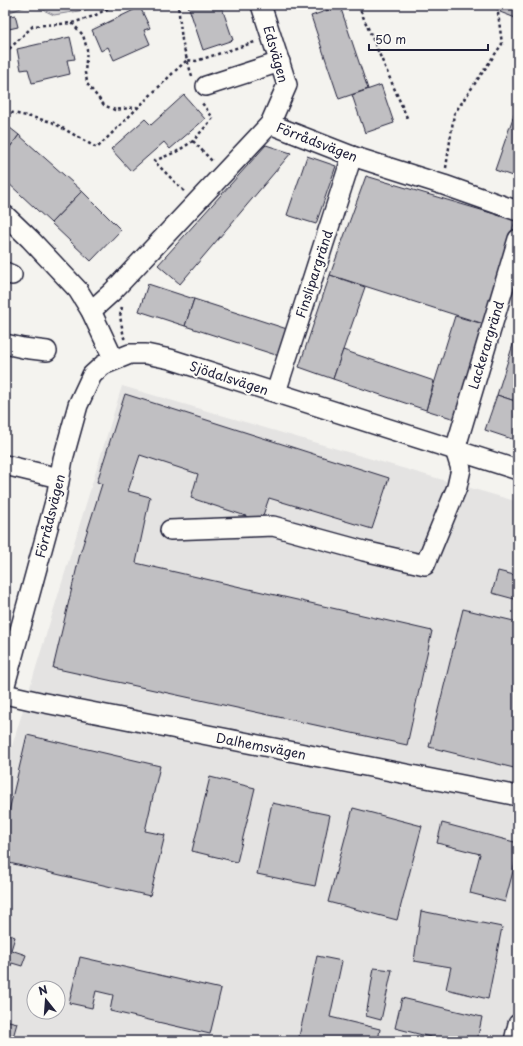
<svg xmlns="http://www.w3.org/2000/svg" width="523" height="1046" viewBox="0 0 523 1046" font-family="'Playpen Sans',sans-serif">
<rect width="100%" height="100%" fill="#f4f3ef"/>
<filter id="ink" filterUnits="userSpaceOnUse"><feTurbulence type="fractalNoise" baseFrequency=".025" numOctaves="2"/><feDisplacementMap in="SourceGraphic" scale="8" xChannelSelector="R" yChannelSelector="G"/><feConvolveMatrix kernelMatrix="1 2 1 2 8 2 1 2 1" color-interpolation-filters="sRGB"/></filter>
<g filter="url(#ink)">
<path fill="#e4e3e2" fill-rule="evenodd" d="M 122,386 L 518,502 L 518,1041 L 5,1041 L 5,769 ZM 34,988 L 58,988 L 58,1012 L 34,1012 Z"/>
<g fill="#d5d4d5" stroke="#7c7b88">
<path d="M 5,5 L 29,5 L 5,14 Z"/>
<path d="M 33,5 L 95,5 L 85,10 L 54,15 Z"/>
</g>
<g fill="#c0bfc2" stroke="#22223b">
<path d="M 188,5 L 221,5 L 233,40 L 203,50 Z"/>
<path d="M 503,5 L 518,5 L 518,19 L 500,12 Z"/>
<path d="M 340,6 L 368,89 L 339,99 L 311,16 Z"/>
<path d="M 140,7 L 150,28 L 144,30 L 150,44 L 114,60 L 108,47 L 101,51 L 92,30 Z"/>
<path d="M 15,15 L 18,27 L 9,29 L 6,17 Z"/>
<path d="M 70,37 L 75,59 L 67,60 L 70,74 L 32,83 L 28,69 L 21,70 L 17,49 Z"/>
<path d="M 381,85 L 394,123 L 365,133 L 352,95 Z"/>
<path d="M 184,95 L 205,119 L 170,149 L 164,142 L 131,171 L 111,149 L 145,119 L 151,125 Z"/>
<path d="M 518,103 L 518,178 L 495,170 Z"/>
<path d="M 5,124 L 19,135 L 5,154 Z"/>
<path d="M 19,135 L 82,191 L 51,223 L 5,180 L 5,154 Z"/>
<path d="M 266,145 L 291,153 L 180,284 L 158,265 Z"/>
<path d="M 307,156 L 336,166 L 316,224 L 287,215 Z"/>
<path d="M 366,176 L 515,220 L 487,325 L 330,275 Z"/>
<path d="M 82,191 L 121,230 L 91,261 L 51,223 Z"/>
<path d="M 330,275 L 365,287 L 333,379 L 299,367 Z"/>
<path d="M 148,284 L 194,299 L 185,326 L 139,311 Z"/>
<path d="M 194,299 L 287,329 L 279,356 L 185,326 Z"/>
<path d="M 455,316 L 487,325 L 458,420 L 426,410 Z"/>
<path d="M 515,338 L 518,339 L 518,402 L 497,395 Z"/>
<path d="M 343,350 L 434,381 L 426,410 L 333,379 Z"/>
<path d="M 125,394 L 389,478 L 372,529 L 269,498 L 261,521 L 191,498 L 198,474 L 140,455 L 128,491 L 150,497 L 136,563 L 432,631 L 407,745 L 53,668 L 80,554 L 102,484 L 97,482 Z"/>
<path d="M 497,395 L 518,402 L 518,441 L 485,430 Z"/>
<path d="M 498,571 L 518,576 L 518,600 L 492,593 Z"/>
<path d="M 463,609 L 518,622 L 518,769 L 429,747 Z"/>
<path d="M 27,735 L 160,766 L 145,831 L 165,835 L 150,896 L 5,862 L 5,828 Z"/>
<path d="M 210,777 L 255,788 L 237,862 L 192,851 Z"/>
<path d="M 272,803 L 330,815 L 315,886 L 257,874 Z"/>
<path d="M 353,808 L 422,826 L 397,920 L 328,902 Z"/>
<path d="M 442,823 L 518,843 L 518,852 L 505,902 L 470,893 L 480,854 L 437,843 Z"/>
<path d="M 421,911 L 502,927 L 488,999 L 446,989 L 451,967 L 414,961 Z"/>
<path d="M 5,933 L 15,937 L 11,950 L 26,955 L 22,966 L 12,963 L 8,975 L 5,974 Z"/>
<path d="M 317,956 L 342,961 L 330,1017 L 380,1029 L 378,1041 L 298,1041 Z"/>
<path d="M 80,957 L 221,989 L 210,1034 L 110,1011 L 113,995 L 96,991 L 92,1008 L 69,1003 Z"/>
<path d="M 374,968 L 392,970 L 381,1020 L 366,1016 Z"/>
<path d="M 402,998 L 482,1017 L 477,1041 L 446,1041 L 395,1028 Z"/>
<path d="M 5,1020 L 17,1023 L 12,1041 L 5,1040 Z"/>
</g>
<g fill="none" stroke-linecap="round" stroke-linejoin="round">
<g stroke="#22223b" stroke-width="22">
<g id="minor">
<path d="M 206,86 L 280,62"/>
<path d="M 270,124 L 352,156 L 444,185 L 518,211"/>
<path d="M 5,215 L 30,239 L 78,290 L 91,311 L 114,360"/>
<path d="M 5,272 L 12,275"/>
<path d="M 91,311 L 112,292 L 270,124 L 287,85 L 261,5"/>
<path d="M 5,344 L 23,348 L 47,351"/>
<path d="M 276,392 L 352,156"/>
<path d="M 455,450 L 518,239"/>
<path d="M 5,465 L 59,478"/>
<path d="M 170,530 L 273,526 L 364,551 L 425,565 L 457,487 L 461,469 L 455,450"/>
<path d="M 5,685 L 56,498 L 63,459 L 78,405 L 92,375 L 103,365 L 130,354 L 146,354 L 170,359 L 518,470"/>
<path d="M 5,694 L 40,702 L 518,796"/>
<path d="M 514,1041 L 518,1024"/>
</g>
</g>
<g stroke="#22223b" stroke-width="2.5" stroke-dasharray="3 3" stroke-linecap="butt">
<path d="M 358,5 L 408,120"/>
<path d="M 72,23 L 83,35 L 87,49 L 85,73 L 88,85 L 104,105 L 115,110 L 137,107"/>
<path d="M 5,53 L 33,26 L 72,23 L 94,16 L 114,5"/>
<path d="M 192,76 L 187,60 L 196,61 L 255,42"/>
<path d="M 5,111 L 52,122 L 97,148 L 174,72 L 187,60 L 182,40 L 178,5"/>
<path d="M 193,141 L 212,161"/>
<path d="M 446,168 L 454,114 L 502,44 L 497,5"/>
<path d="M 184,191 L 154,161 L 176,152 L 193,141 L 213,118 L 202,103"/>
<path d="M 122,307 L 120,316 L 124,338 L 125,337"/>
</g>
<use href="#minor" stroke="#fdfcf7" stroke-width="19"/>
</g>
</g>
<g text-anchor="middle" stroke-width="4" stroke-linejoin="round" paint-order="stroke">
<g font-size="13" fill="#22223b" stroke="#fdfcf7">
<text transform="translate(276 54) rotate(74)" y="5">Edsvägen</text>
<text transform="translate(317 142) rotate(21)" y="5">Förrådsvägen</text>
<text transform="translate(314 274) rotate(-72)" y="5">Finslipargränd</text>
<text transform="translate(486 345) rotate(-73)" y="5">Lackerargränd</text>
<text transform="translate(229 378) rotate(18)" y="5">Sjödalsvägen</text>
<text transform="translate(50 516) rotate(-76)" y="5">Förrådsvägen</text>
<text transform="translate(261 746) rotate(11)" y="5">Dalhemsvägen</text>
</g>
</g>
<rect width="523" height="1046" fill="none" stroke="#fdfcf7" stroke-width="20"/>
<rect x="10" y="10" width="503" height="1026" fill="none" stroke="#22223b" stroke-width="1.5" filter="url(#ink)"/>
<g transform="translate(46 1000) rotate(343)"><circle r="19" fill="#fdfcf7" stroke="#a5a5ac"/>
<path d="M0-3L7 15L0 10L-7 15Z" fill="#22223b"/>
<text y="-6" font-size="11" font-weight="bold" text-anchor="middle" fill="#22223b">N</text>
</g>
<path d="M369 44v6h119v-6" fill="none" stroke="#22223b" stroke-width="2"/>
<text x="375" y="44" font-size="12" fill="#22223b" stroke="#fdfcf7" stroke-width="3" paint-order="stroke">50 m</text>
</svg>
